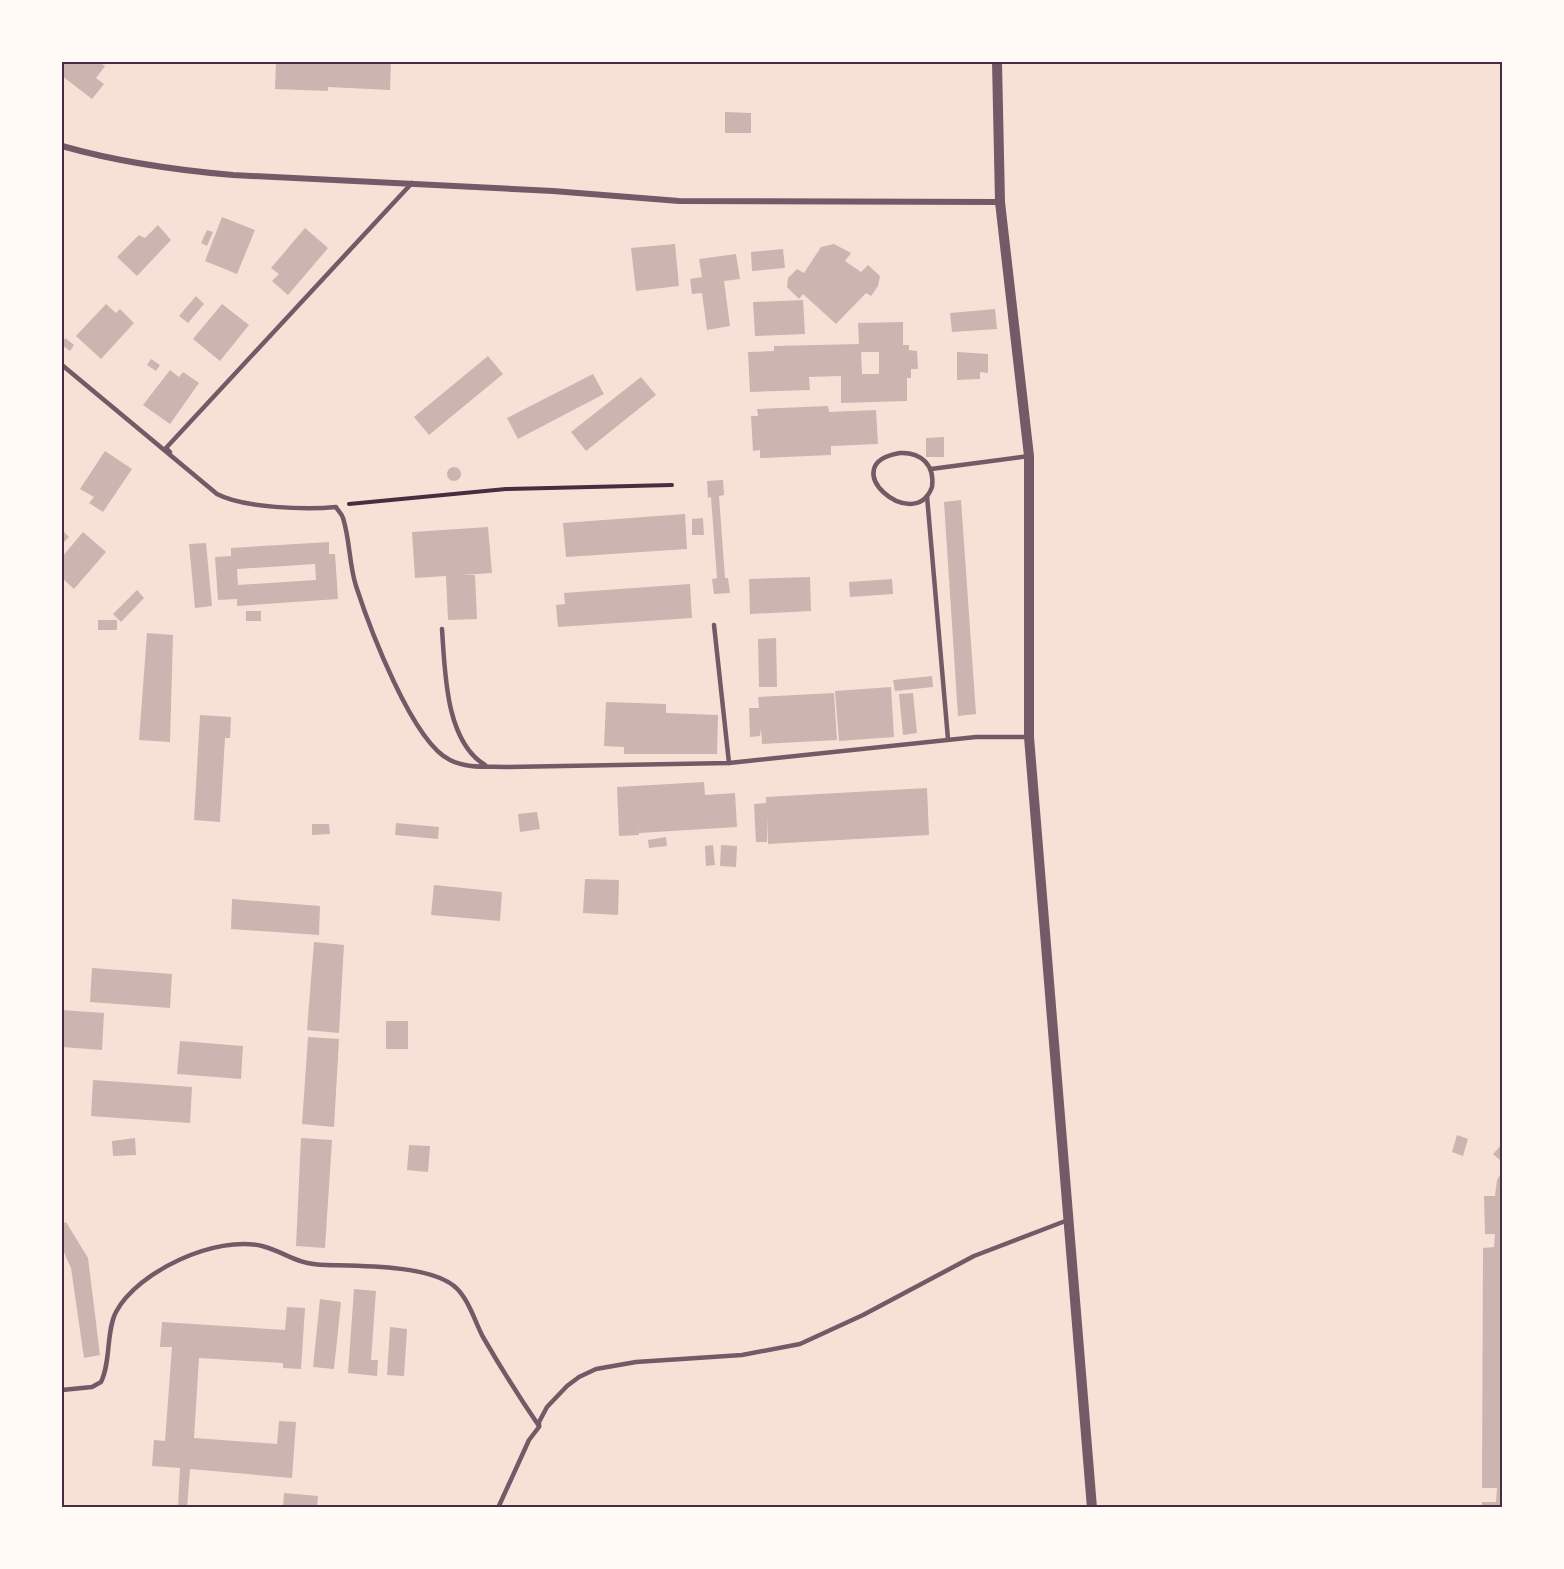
<svg xmlns="http://www.w3.org/2000/svg" width="1564" height="1569" viewBox="0 0 1564 1569" font-family="'Sofia Sans Condensed',sans-serif">
<rect width="100%" height="100%" fill="#f7e1d7"/>
<g fill="#ccb4b1" fill-rule="evenodd">
<path d="M 62,62 L 99,62 L 105,66 L 96,78 L 104,84 L 92,99 L 62,76 Z"/>
<path d="M 276,62 L 391,62 L 390,90 L 328,87 L 328,91 L 275,89 Z"/>
<path d="M 725,112 L 751,113 L 751,133 L 725,133 Z"/>
<path d="M 222,217 L 255,230 L 237,274 L 205,261 Z"/>
<path d="M 158,225 L 171,240 L 137,276 L 117,257 L 139,235 L 145,238 Z"/>
<path d="M 305,228 L 328,248 L 288,295 L 272,281 L 279,274 L 271,268 Z"/>
<path d="M 207,230 L 213,232 L 207,246 L 201,243 Z"/>
<path d="M 675,244 L 679,286 L 636,291 L 631,248 Z"/>
<path d="M 834,244 L 851,253 L 845,261 L 861,272 L 868,265 L 880,276 L 878,286 L 871,296 L 866,293 L 836,324 L 803,294 L 799,299 L 787,287 L 788,278 L 797,269 L 804,273 L 821,247 Z"/>
<path d="M 783,249 L 785,268 L 752,271 L 751,252 Z"/>
<path d="M 736,254 L 740,279 L 724,281 L 730,326 L 707,330 L 702,293 L 692,294 L 690,279 L 702,277 L 699,259 Z"/>
<path d="M 196,296 L 204,304 L 188,323 L 179,316 Z"/>
<path d="M 803,300 L 805,334 L 755,336 L 753,302 Z"/>
<path d="M 106,304 L 116,313 L 120,309 L 134,323 L 101,359 L 76,336 Z"/>
<path d="M 222,304 L 249,325 L 220,361 L 193,339 Z"/>
<path d="M 995,309 L 997,329 L 952,332 L 950,313 Z"/>
<path d="M 903,322 L 903,345 L 909,345 L 909,350 L 917,351 L 918,369 L 911,369 L 911,378 L 907,378 L 907,401 L 841,403 L 841,376 L 809,377 L 810,390 L 750,392 L 748,352 L 774,351 L 774,346 L 859,344 L 858,323 ZM 861,352 L 879,352 L 879,374 L 862,374 Z"/>
<path d="M 65,338 L 74,345 L 70,351 L 62,345 Z"/>
<path d="M 957,352 L 988,354 L 988,373 L 980,372 L 980,379 L 957,380 Z"/>
<path d="M 488,356 L 503,374 L 429,435 L 414,417 Z"/>
<path d="M 151,359 L 160,365 L 156,371 L 147,365 Z"/>
<path d="M 170,370 L 179,377 L 183,372 L 199,383 L 170,424 L 143,405 Z"/>
<path d="M 593,374 L 604,394 L 518,439 L 507,418 Z"/>
<path d="M 641,377 L 656,395 L 586,451 L 571,432 Z"/>
<path d="M 828,406 L 829,412 L 876,410 L 878,444 L 831,446 L 831,455 L 760,458 L 760,450 L 753,451 L 751,416 L 758,416 L 757,409 Z"/>
<path d="M 944,437 L 944,457 L 926,457 L 926,438 Z"/>
<path d="M 105,451 L 132,469 L 103,512 L 89,503 L 94,497 L 80,489 Z"/>
<circle cx="454" cy="474" r="7"/>
<path d="M 723,480 L 724,495 L 719,496 L 725,578 L 728,578 L 730,593 L 714,594 L 712,579 L 717,578 L 711,497 L 708,498 L 707,481 Z"/>
<path d="M 961,500 L 976,714 L 958,716 L 944,502 Z"/>
<path d="M 685,514 L 687,549 L 566,557 L 563,523 Z"/>
<path d="M 703,518 L 704,535 L 692,535 L 692,519 Z"/>
<path d="M 488,527 L 492,573 L 461,575 L 475,575 L 477,619 L 448,620 L 446,576 L 415,578 L 412,532 Z"/>
<path d="M 62,530 L 69,537 L 62,544 Z"/>
<path d="M 83,532 L 106,552 L 74,589 L 62,578 L 62,557 Z"/>
<path d="M 329,542 L 329,554 L 335,554 L 338,599 L 237,606 L 237,599 L 218,600 L 215,557 L 231,556 L 231,548 ZM 315,564 L 316,580 L 238,585 L 237,569 Z"/>
<path d="M 206,543 L 212,606 L 195,608 L 189,544 Z"/>
<path d="M 810,577 L 811,611 L 750,614 L 749,579 Z"/>
<path d="M 892,579 L 893,594 L 850,597 L 849,582 Z"/>
<path d="M 690,584 L 692,618 L 558,627 L 556,605 L 565,604 L 564,593 Z"/>
<path d="M 137,590 L 144,598 L 121,622 L 113,614 Z"/>
<rect x="246" y="611" width="15" height="10"/>
<rect x="98" y="620" width="19" height="10"/>
<path d="M 147,633 L 173,635 L 170,742 L 139,740 Z"/>
<path d="M 776,638 L 777,687 L 759,687 L 758,639 Z"/>
<path d="M 932,676 L 933,687 L 895,691 L 893,680 Z"/>
<path d="M 891,687 L 894,737 L 839,741 L 835,691 Z"/>
<path d="M 834,693 L 837,740 L 762,744 L 761,729 L 760,736 L 750,737 L 749,708 L 759,708 L 758,697 Z"/>
<path d="M 913,693 L 917,733 L 903,735 L 899,694 Z"/>
<path d="M 606,702 L 666,704 L 666,713 L 718,715 L 717,754 L 624,754 L 624,747 L 604,746 Z"/>
<path d="M 200,715 L 231,717 L 230,738 L 225,738 L 220,822 L 194,820 Z"/>
<path d="M 704,782 L 705,795 L 735,793 L 737,827 L 639,833 L 638,822 L 639,835 L 619,836 L 617,787 Z"/>
<path d="M 927,788 L 929,835 L 768,844 L 767,816 L 767,842 L 756,842 L 754,804 L 766,803 L 766,797 Z"/>
<path d="M 537,812 L 540,829 L 520,832 L 518,814 Z"/>
<path d="M 396,823 L 439,827 L 438,839 L 395,835 Z"/>
<path d="M 312,824 L 329,824 L 330,834 L 312,835 Z"/>
<path d="M 666,837 L 667,846 L 649,848 L 648,840 Z"/>
<path d="M 713,845 L 715,865 L 706,866 L 705,846 Z"/>
<path d="M 721,845 L 737,846 L 736,867 L 720,866 Z"/>
<path d="M 585,879 L 619,880 L 618,915 L 583,913 Z"/>
<path d="M 434,885 L 502,892 L 500,921 L 431,915 Z"/>
<path d="M 232,899 L 320,906 L 319,935 L 231,929 Z"/>
<path d="M 314,942 L 344,945 L 339,1033 L 307,1030 Z"/>
<path d="M 92,968 L 172,974 L 170,1008 L 90,1002 Z"/>
<path d="M 62,1010 L 104,1013 L 102,1050 L 62,1047 Z"/>
<rect x="386" y="1021" width="22" height="28"/>
<path d="M 308,1037 L 339,1039 L 334,1127 L 302,1124 Z"/>
<path d="M 180,1041 L 243,1046 L 241,1079 L 177,1074 Z"/>
<path d="M 93,1080 L 192,1087 L 190,1123 L 91,1116 Z"/>
<path d="M 1457,1135 L 1468,1139 L 1463,1156 L 1452,1152 Z"/>
<path d="M 135,1138 L 136,1155 L 113,1156 L 112,1141 Z"/>
<path d="M 301,1138 L 332,1140 L 325,1248 L 296,1246 Z"/>
<path d="M 1502,1144 L 1502,1162 L 1493,1154 Z"/>
<path d="M 409,1145 L 430,1146 L 428,1172 L 407,1170 Z"/>
<path d="M 1502,1172 L 1502,1508 L 1482,1508 L 1482,1502 L 1496,1502 L 1497,1488 L 1482,1488 L 1483,1248 L 1494,1247 L 1495,1234 L 1485,1234 L 1484,1196 L 1495,1196 L 1497,1180 Z"/>
<path d="M 66,1222 L 88,1258 L 100,1355 L 84,1358 L 71,1268 L 62,1248 L 62,1224 Z"/>
<path d="M 354,1289 L 376,1291 L 371,1360 L 378,1360 L 377,1376 L 348,1373 Z"/>
<path d="M 320,1299 L 341,1302 L 334,1369 L 313,1367 Z"/>
<path d="M 287,1307 L 305,1308 L 301,1369 L 283,1368 L 283,1363 L 199,1358 L 194,1438 L 277,1444 L 279,1421 L 296,1422 L 292,1478 L 190,1469 L 187,1508 L 178,1508 L 180,1468 L 152,1466 L 154,1440 L 165,1441 L 172,1347 L 160,1347 L 162,1322 L 285,1330 Z"/>
<path d="M 390,1327 L 407,1329 L 404,1376 L 387,1375 Z"/>
<path d="M 284,1493 L 318,1496 L 317,1508 L 283,1508 Z"/>
</g>
<g fill="none" stroke-linecap="round" stroke-linejoin="round">
<path stroke="#4a2c40" stroke-width="4" d="M 349,504 L 506,489 L 672,485"/>
<g stroke="#755966" stroke-width="4.5">
<path d="M 62,365 L 217,494 C 243,508 307,510 336,507 C 338,511 342,514 343,518 C 350,540 349,564 356,586 C 369,626 412,742 450,760 C 467,769 490,766 508,767 L 729,763 L 976,737 L 1029,737"/>
<path d="M 170,452 L 166,448 L 412,183"/>
<path d="M 900,453 C 921,452 935,465 932,487 C 914,536 832,464 900,453 Z"/>
<path d="M 931,469 L 1029,456"/>
<path d="M 927,496 L 948,739"/>
<path d="M 714,625 L 729,763"/>
<path d="M 442,629 C 445,670 445,741 485,765"/>
<path d="M 62,1390 L 92,1387 L 101,1382 C 111,1362 106,1331 116,1312 C 138,1271 216,1235 262,1246 C 288,1253 294,1264 326,1265 C 360,1266 428,1265 454,1286 C 468,1297 475,1322 483,1337 C 501,1368 519,1397 539,1426"/>
<path d="M 498,1508 L 529,1440 L 539,1427 L 539,1422 L 547,1407 L 567,1386 L 579,1377 L 596,1369 L 636,1362 L 742,1355 L 800,1344 L 863,1315 L 974,1256 L 1068,1220"/>
</g>
<path stroke="#755966" stroke-width="6" d="M 62,146 C 118,162 174,170 233,175 L 553,191 L 679,201 L 1000,202"/>
<path stroke="#755966" stroke-width="10" d="M 997,62 L 1000,202 L 1029,456 L 1029,737 L 1092,1508"/>
</g>
<rect width="1564" height="1569" fill="none" stroke="#fffaf5" stroke-width="126"/>
<rect x="63" y="63" width="1438" height="1443" fill="none" stroke="#4a2c40" stroke-width="2"/>
</svg>
